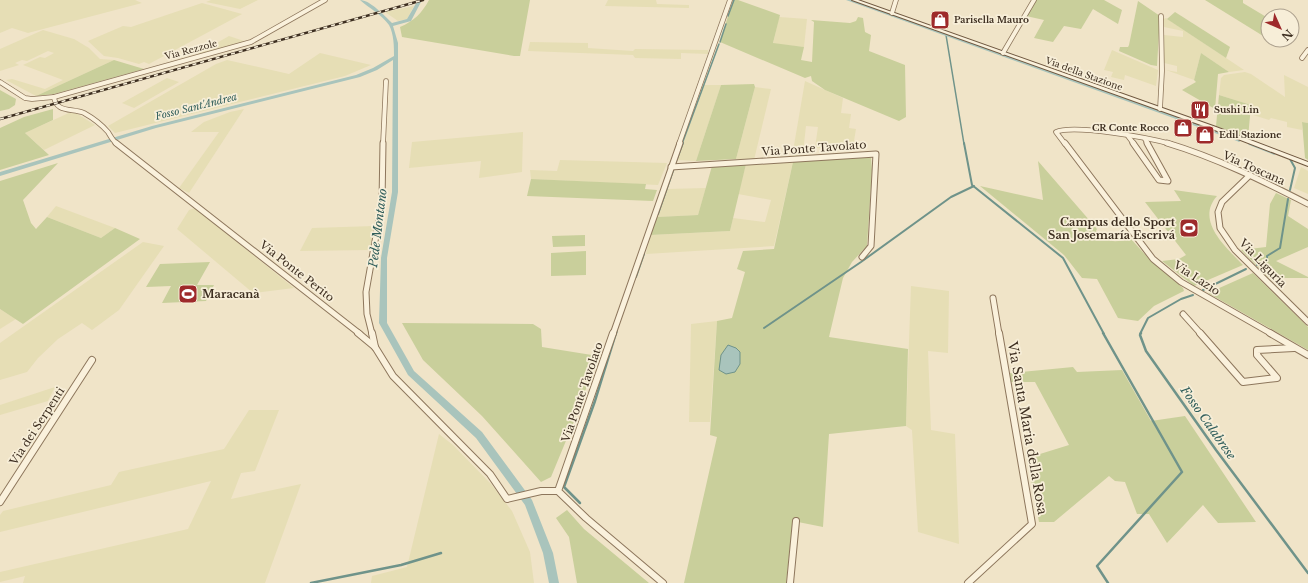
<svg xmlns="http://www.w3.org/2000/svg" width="1308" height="583" viewBox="0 0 1308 583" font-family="'Libre Baskerville',serif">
<rect width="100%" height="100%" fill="#f0e4c8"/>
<g fill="#e6deb5">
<path d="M 0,0 L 135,0 L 142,3 L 28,33 L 12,28 L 0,33 Z"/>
<path d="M 211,0 L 258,0 L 240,9 L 206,2 Z"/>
<path d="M 608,0 L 656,0 L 657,4 L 689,5 L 689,8 L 605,6 Z"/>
<path d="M 202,3 L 242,14 L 149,64 L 144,62 L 139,64 L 118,58 L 104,56 L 88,41 L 123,26 L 131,27 Z"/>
<path d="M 414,6 L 407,19 L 398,21 L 385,12 Z"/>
<path d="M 779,17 L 807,19 L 804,47 L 773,44 Z"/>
<path d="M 1166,18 L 1244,70 L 1229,72 L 1201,53 L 1194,80 L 1166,70 L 1177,72 L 1177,66 L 1164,63 L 1164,35 L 1183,37 L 1183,31 L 1164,27 L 1163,19 Z"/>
<path d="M 43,30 L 74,39 L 89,48 L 100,59 L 114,60 L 36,96 L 6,80 L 12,79 L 45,89 L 63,80 L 23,65 L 40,57 L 45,58 L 54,53 L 48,51 L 27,61 L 22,60 L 15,63 L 19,65 L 0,71 L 0,49 Z"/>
<path d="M 229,36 L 247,42 L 197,55 L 199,53 Z"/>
<path d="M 530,42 L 588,43 L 588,48 L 633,51 L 635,49 L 708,50 L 708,54 L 681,53 L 681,59 L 635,58 L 633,55 L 528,51 Z"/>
<path d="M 1112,50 L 1158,70 L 1156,86 L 1125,75 L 1124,80 L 1111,77 L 1113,72 L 1104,70 Z"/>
<path d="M 320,53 L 371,65 L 345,76 L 115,133 L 108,126 L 216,64 L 227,60 L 289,74 Z"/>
<path d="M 1245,72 L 1251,74 L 1285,97 L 1284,75 L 1308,87 L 1308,123 L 1302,122 L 1302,130 L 1287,127 L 1287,122 L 1271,118 L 1269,120 L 1250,114 L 1251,105 L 1219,95 L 1221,78 L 1224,75 Z"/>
<path d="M 167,78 L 179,82 L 134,108 L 122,103 Z"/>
<path d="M 805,81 L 843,98 L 841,113 L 851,114 L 849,128 L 856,129 L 853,147 L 815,148 L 818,127 L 806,126 L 803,153 L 798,157 L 792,157 Z"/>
<path d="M 704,85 L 721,85 L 696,161 L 677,160 Z"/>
<path d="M 755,87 L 771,89 L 754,160 L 736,159 Z"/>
<path d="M 244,109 L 189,193 L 179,188 L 219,132 L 191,132 L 204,122 L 230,112 Z"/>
<path d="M 71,112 L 76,113 L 95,125 L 44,150 L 25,133 Z"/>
<path d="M 523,132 L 522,172 L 479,178 L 481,161 L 409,168 L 412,142 Z"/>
<path d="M 560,160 L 667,163 L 658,185 L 531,179 L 530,170 L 557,171 Z"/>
<path d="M 793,162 L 774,246 L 646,254 L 650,235 L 730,231 L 733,218 L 765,222 L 771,200 L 738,194 L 746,164 Z"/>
<path d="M 1301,167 L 1308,171 L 1308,194 L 1294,188 Z"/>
<path d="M 706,188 L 698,215 L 657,217 L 667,189 Z"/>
<path d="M 56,206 L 115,228 L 101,238 L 47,217 Z"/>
<path d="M 195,208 L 294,288 L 253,293 L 177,229 L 189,210 Z"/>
<path d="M 374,226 L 370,250 L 300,251 L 312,228 Z"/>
<path d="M 143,242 L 164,246 L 119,310 L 92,330 L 82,323 L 58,339 L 38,358 L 27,372 L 0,380 L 0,343 Z"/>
<path d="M 911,286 L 949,291 L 948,353 L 928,351 L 931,430 L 955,434 L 959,544 L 918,532 L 912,430 L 906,426 Z"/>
<path d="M 0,309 L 16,319 L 0,329 Z"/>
<path d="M 717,321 L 710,422 L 689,422 L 691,324 Z"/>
<path d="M 55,387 L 48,401 L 0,415 L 0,405 Z"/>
<path d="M 249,410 L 279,410 L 255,471 L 241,473 L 231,499 L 301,484 L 265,583 L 23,583 L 25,576 L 0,582 L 0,572 L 188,529 L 211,481 L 0,532 L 0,515 L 3,511 L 111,485 L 119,472 L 224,449 Z"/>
<path d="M 439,434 L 453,445 L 491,484 L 512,511 L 530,552 L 534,583 L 371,583 L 372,576 L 407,567 Z"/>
</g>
<g fill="#c9cf9b">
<path d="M 429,0 L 530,0 L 520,56 L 514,56 L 402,37 L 400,27 C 414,21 422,13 429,0 Z"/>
<path d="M 733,0 L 738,0 L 780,15 L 773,43 L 804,47 L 801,60 L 812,62 L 814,22 L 811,20 L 850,23 L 856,21 L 858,17 L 863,18 L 865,32 L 871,35 L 869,51 L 905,65 L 906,117 L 899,121 L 825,90 L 812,81 L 811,76 L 805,78 L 720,42 Z"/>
<path d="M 1036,0 L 1104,0 L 1122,10 L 1118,24 L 1093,9 L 1081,29 L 1064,26 L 1053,42 L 1034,38 L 1044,20 L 1026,16 Z"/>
<path d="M 1205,0 L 1243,0 L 1243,3 L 1268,18 L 1268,39 Z"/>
<path d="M 1138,1 L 1160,16 L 1157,66 L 1151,65 L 1119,51 L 1120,47 L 1128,47 L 1129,45 Z"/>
<path d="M 1175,12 L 1230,47 L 1226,58 L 1167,19 Z"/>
<path d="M 1201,53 L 1229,72 L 1218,74 L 1215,109 L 1182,90 L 1196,82 L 1194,80 Z"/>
<path d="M 114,60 L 144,69 L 54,94 L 36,96 Z"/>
<path d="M 754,84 L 755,87 L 736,159 L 696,161 L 721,85 Z"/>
<path d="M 0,90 L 16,99 L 15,105 L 9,109 L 0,111 Z"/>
<path d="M 1219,95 L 1251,105 L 1248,138 L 1216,126 Z"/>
<path d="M 53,109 L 53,120 L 25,133 L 49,155 L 0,170 L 0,128 L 24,117 Z"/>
<path d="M 1302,122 L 1308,123 L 1308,160 L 1305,158 Z"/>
<path d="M 867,156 L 871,158 L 872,170 L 867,246 L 852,262 L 843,278 L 829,337 L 908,349 L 906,426 L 829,434 L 823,527 L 793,521 L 786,583 L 684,583 L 717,437 L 710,435 L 717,321 L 732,318 L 745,272 L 737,269 L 743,251 L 774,249 L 793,162 Z"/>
<path d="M 1038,161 L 1097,229 L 1096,231 C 1109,244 1114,242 1131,239 L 1151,261 L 1183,288 L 1184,291 L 1154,306 L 1138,321 L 1118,318 L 1097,279 L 1082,278 L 1064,255 L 980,186 L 1043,200 Z"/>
<path d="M 58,163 L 23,200 L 31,223 L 36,229 L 47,217 L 101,238 L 115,228 L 140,239 L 23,324 L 0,309 L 0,181 Z"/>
<path d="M 746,164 L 730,231 L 650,235 L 657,217 L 698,215 L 712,166 Z"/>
<path d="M 531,179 L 646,184 L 645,189 L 657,190 L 653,201 L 527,196 Z"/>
<path d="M 1174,190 L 1217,196 C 1195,221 1226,247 1243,265 L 1194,286 L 1162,261 L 1179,259 L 1186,255 L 1145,202 L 1181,201 Z"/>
<path d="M 1276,193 L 1291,200 L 1288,216 L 1308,229 L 1308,247 L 1276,261 L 1308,277 L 1308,278 L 1269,278 L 1241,250 L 1266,247 L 1270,204 Z"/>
<path d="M 585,235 L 585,246 L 553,247 L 552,236 Z"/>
<path d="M 586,251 L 586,275 L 551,276 L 551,253 Z"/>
<path d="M 210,262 L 197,285 L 214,285 L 206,301 L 162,303 L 171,286 L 146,287 L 160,264 Z"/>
<path d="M 1253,273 L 1308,327 L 1308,350 L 1208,293 Z"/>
<path d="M 402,323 L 533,324 L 541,329 L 542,347 L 598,356 L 575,419 L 551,477 L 541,482 L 482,416 L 423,360 Z"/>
<path d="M 1073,367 L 1077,372 L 1122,370 L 1151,421 L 1185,416 L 1256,522 L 1218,523 L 1203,505 L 1167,543 L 1149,514 L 1137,514 L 1125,482 L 1115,481 L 1109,476 L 1054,522 L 1039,522 L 1027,458 L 1069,445 L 1035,382 L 1011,382 L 1010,373 Z"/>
<path d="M 567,510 L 584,529 L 649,583 L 577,583 L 569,537 L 556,518 Z"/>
</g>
<path fill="#a9c4bc" stroke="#6f938a" d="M 728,345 L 736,348 L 740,352 L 740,364 L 735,372 L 726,374 L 719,370 L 721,355 Z"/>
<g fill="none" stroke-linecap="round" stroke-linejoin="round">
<g stroke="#6f938a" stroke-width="1.5">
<path d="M 728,16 L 734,0"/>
<path d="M 946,35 L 964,144"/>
<path d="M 720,42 L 726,24"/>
<path d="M 682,144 L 719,44"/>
</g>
<g stroke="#6f938a" stroke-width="2">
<path d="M 964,143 L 972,185 L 1063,258 L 1104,334"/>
<path d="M 1290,159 L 1295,168 L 1290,190"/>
<path d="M 675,164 L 683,143"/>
<path d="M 658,214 L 674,168"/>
<path d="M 1257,265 L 1267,261 L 1267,256 L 1280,248 L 1288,199"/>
<path d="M 636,277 L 644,254"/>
<path d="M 1203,290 L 1246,269"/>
<path d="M 764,328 L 861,262 L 951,197 L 974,186"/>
<path d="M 616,334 L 617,330"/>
<path d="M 1140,334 L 1148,318 L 1181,299 L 1193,295"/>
</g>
<g stroke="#6f938a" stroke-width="2.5">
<path d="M 1103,333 L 1182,472 L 1097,566 L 1108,583"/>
<path d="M 1141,333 L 1140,335 L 1146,351 L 1216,450 L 1308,573"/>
<path d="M 580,503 L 564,487 L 595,401 L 616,333"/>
<path d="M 311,583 L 401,565 L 441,553"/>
</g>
<g fill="#a9c4bc" fill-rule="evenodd">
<path d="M 360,0 C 370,0 385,16 392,23 L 407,19 L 418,0 L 422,0 L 411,21 L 393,26 L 398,43 L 398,192 L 387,258 L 387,323 L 414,371 L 482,432 L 532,500 L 553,553 L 559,583 L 549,583 L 543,553 L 525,505 L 476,438 L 408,375 L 379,323 L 381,258 L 392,192 L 393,60 L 377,70 L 360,77 L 156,128 L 0,176 L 0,172 L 152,126 L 356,75 L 373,68 L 394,56 C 394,47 394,34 389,25 C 382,15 369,8 360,0 Z"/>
<path d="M 846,0 L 852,0 L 1242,140 L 1239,142 L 1237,141 Z"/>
<path d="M 1251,142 L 1276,152 L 1277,153 L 1274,155 L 1272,154 L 1249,145 L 1248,144 Z"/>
</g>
<g stroke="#8d765c" stroke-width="5.5">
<g id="street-far2">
<path d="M 892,13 L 896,0"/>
<path d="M 1003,53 L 1034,0"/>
<path d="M 1302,58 L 1308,50"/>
<path d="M 0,82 L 25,98 L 32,99 L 54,97 C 56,113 72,108 84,113 C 93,118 101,124 108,132 C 111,137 113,141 117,144"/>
<path d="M 54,97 L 251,42 L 325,0"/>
<path d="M 1160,109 L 1162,71 L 1161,16"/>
<path d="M 1128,136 L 1134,144"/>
<path d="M 1145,139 L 1148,144"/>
<path d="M 383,144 L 386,81"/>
<path d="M 679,144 L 730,0"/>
<path d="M 1065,144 L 1056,132 C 1074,124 1150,138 1171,144"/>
</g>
</g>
<g stroke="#8d765c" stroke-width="7">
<g id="street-far1">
<path d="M 116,143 L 360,334"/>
<path d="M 1065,143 L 1153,259 L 1181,282 L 1272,334"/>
<path d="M 1133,143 L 1159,180 L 1168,181 L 1147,143"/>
<path d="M 1167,143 C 1217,158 1263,181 1308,204"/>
<path d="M 671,167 L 876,154 L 871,246 L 862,257"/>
<path d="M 1250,175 L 1222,202 L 1218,212 L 1220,228 L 1235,250 L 1308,322"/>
<path d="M 993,298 L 999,334"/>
<path d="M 1183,314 L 1201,334"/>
<path d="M 372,334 L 367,314 L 366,292 L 382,202 L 383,143"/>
<path d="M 613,334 L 680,143"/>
</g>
</g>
<g stroke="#8d765c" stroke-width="8">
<g id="street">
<path d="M 358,333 L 375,347 L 393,376 L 490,474 L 507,499 L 541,491 L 558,491"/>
<path d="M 372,333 L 375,347"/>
<path d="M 613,333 L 558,491 L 586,518 L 663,583"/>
<path d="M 1200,333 L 1243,382 L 1277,378 L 1257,355 L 1257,350 L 1294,348"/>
<path d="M 1270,333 L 1308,355"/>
<path d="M 0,502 L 92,360"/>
<path d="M 790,583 L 796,521"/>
<path d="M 968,583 L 1032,524 L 999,333"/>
</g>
</g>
<g stroke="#6f573f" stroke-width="2">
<path id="secondary" d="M 852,0 L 858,0 L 1216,127 L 1308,162 L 1308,166 L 1212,129 Z"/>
</g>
<use href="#street-far2" stroke="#faf1dc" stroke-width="4"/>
<use href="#street-far1" stroke="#faf1dc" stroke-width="5"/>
<use href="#street" stroke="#faf1dc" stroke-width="6"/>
<use href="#secondary" fill="#faf1dc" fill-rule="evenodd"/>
<g stroke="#3d2e20" stroke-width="2.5">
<path id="rail" d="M 0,119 L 423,0"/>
</g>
<use href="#rail" stroke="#f7eed8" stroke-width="1.5" stroke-dasharray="4" stroke-linecap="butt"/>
</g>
<defs>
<g id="shop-square" transform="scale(1)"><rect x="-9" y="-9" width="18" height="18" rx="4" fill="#9e2a2b" stroke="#f7eed8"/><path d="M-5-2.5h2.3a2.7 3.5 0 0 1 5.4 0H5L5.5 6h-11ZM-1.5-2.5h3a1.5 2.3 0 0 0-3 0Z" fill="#fff"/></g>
<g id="restaurant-square" transform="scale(1)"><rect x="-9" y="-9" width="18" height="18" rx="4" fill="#9e2a2b" stroke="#f7eed8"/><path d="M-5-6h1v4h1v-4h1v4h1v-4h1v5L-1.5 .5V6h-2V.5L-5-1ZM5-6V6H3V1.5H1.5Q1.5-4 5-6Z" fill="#fff"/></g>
<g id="stadium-square" transform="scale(1)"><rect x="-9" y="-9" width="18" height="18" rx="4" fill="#9e2a2b" stroke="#f7eed8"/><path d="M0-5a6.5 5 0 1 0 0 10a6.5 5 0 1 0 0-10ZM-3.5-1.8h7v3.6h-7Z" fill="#fff"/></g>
</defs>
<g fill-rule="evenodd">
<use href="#shop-square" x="940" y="20"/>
<use href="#restaurant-square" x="1200" y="110"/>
<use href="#shop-square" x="1183" y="128"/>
<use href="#shop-square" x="1205" y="135"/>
<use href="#stadium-square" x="1189" y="228"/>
<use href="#stadium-square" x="188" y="294"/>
</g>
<g text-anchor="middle" stroke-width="3.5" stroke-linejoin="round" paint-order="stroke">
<g font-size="9" font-weight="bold" fill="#3d2e20" stroke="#f7eed8" text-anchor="start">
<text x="954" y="23">Parisella Mauro</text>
<text x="1214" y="113">Sushi Lin</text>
<text x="1169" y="131" text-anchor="end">CR Conte Rocco</text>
<text x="1219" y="138">Edil Stazione</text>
</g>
<g font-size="9" fill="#3d2e20" stroke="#f7eed8">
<text transform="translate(191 50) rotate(-15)" y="3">Via Rezzole</text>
<text transform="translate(1084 74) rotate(20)" y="3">Via della Stazione</text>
</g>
<g font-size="10" font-style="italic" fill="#2f5d5a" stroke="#f7eed8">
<text transform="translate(196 106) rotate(-14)" y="4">Fosso Sant'Andrea</text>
</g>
<g font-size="11" fill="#3d2e20" stroke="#f7eed8">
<text transform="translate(814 148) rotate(-4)" y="4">Via Ponte Tavolato</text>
<text transform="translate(1254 168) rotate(24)" y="4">Via Toscana</text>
<text transform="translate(1263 263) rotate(46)" y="4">Via Liguria</text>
<text transform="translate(297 271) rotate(38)" y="4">Via Ponte Perito</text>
<text transform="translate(1197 278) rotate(33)" y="4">Via Lazio</text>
<text transform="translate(582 392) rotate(-71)" y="4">Via Ponte Tavolato</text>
<text transform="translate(37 426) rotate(-57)" y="4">Via dei Serpenti</text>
</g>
<g font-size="11" font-weight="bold" fill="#3d2e20" stroke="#f7eed8" text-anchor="end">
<text x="1175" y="226">Campus dello Sport<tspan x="1175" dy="13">San Josemaría Escrivá</tspan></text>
<text x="202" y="298" text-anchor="start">Maracanà</text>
</g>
<g font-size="12" font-style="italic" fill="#2f5d5a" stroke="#f7eed8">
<text transform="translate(378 228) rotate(-83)" y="4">Pede Montano</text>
<text transform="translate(1208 423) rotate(55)" y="4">Fosso Calabrese</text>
</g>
<g font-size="13" fill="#3d2e20" stroke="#f7eed8">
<text transform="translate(1028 428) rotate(80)" y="5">Via Santa Maria della Rosa</text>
</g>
</g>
<g transform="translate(1280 28) rotate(135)"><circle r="19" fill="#f7eed8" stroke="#ada18e"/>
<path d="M0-3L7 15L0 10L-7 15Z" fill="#9e2a2b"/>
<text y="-6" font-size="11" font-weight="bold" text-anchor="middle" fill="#3d2e20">N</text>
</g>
</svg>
